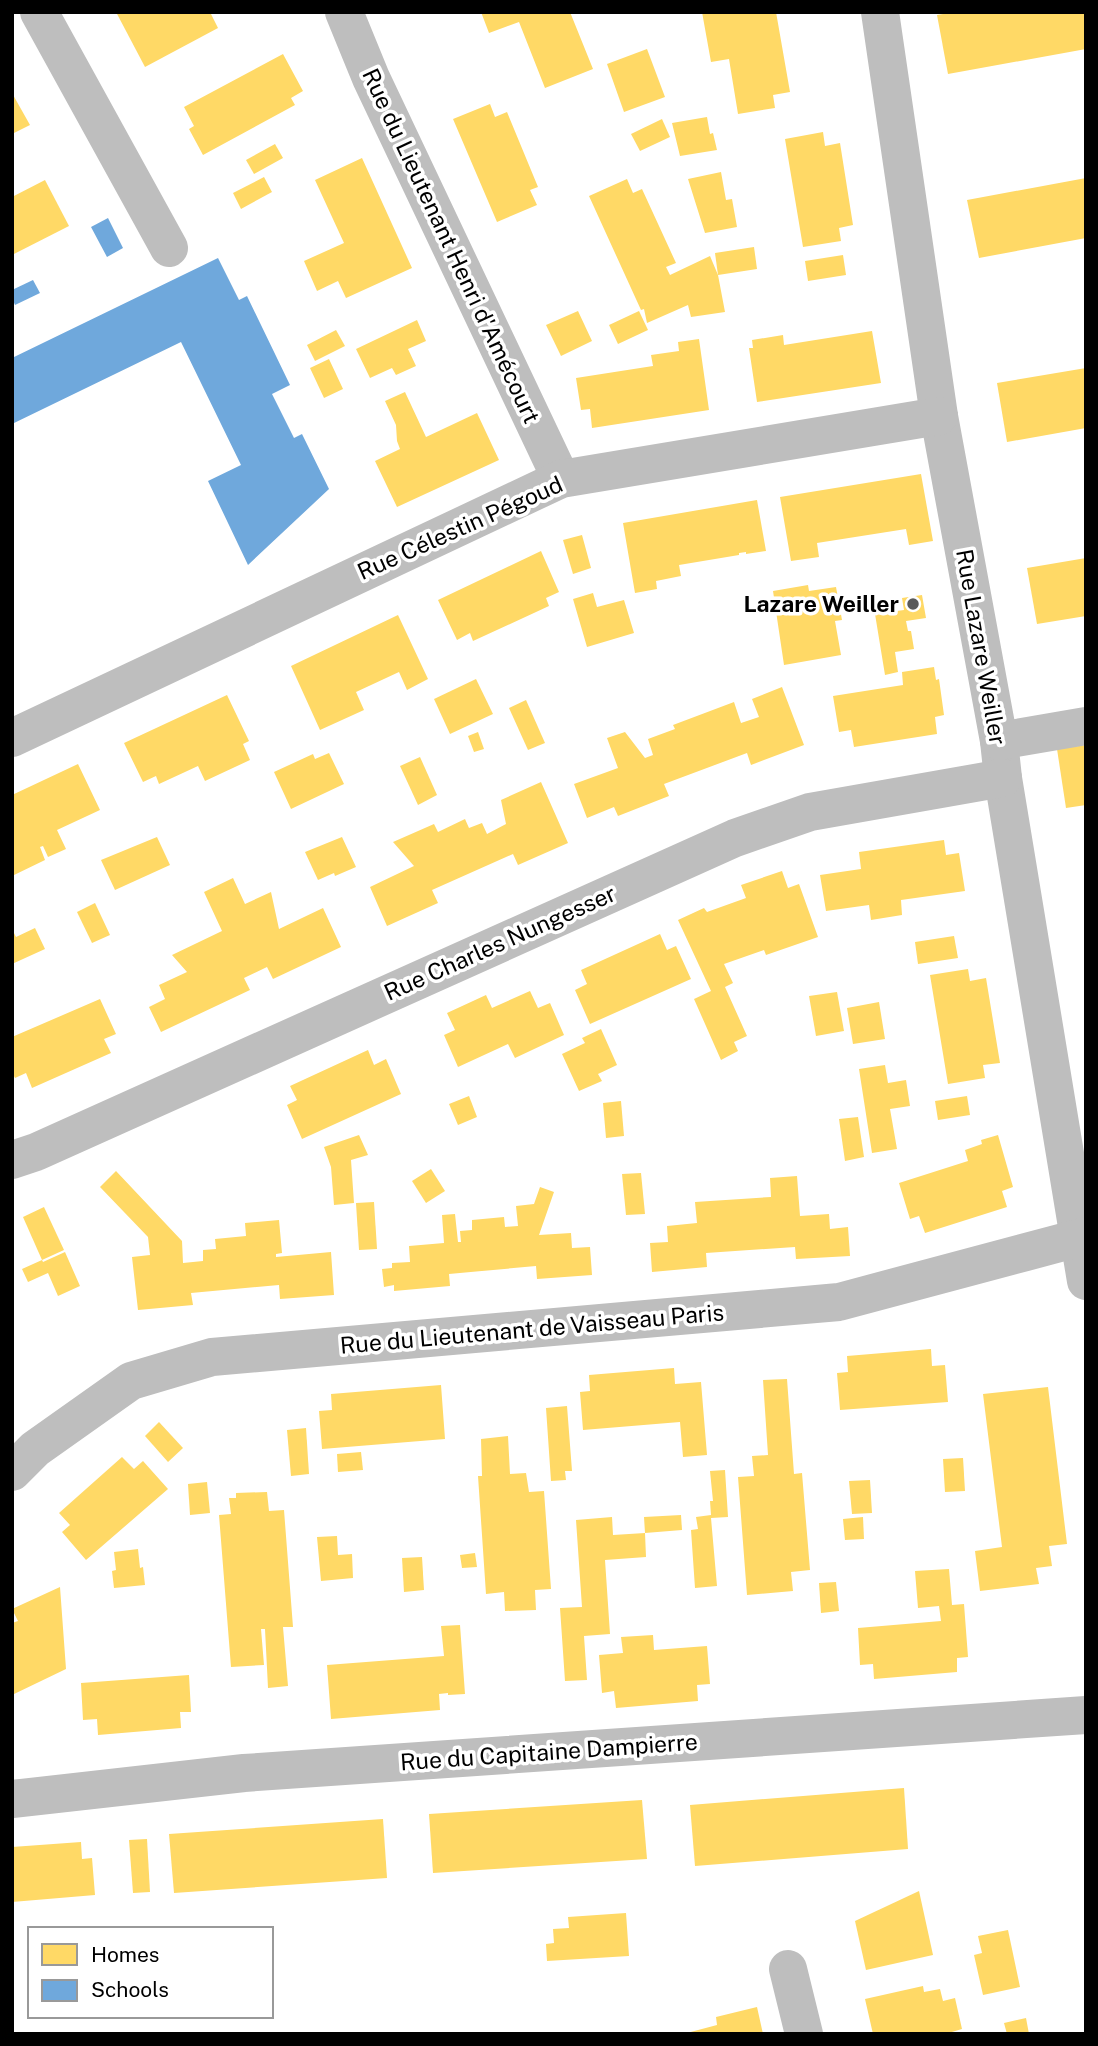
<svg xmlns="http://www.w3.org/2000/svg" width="1098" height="2046" viewBox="0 0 1098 2046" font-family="'Public Sans',sans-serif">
<rect width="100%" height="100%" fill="#fff"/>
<g fill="#ffd966">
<path d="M 116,12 L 210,12 L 218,28 L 145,67 Z"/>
<path d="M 481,12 L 570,12 L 593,69 L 545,88 L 519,22 L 489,33 Z"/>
<path d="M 702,12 L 776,12 L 790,92 L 773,95 L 775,108 L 738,114 L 729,59 L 711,62 Z"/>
<path d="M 955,12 L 1086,12 L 1086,49 L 948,74 L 937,15 Z"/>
<path d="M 647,49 L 665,97 L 624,112 L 607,64 Z"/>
<path d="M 283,54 L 303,91 L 291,98 L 295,105 L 203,155 L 189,129 L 194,126 L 184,107 Z"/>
<path d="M 12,93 L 30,125 L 12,134 Z"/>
<path d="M 490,104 L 495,117 L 507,112 L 538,187 L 530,190 L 537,205 L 497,222 L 453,119 Z"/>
<path d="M 707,117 L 710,134 L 713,133 L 717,150 L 680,156 L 672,123 Z"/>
<path d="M 662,119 L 670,137 L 640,151 L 631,134 Z"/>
<path d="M 823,132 L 825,146 L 840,143 L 853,225 L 839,228 L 841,241 L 803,247 L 785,139 Z"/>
<path d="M 275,144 L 283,158 L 254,174 L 246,160 Z"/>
<path d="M 362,158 L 412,268 L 346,298 L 338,281 L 317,291 L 304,261 L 344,243 L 315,180 Z"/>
<path d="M 721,172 L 726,200 L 732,199 L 737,227 L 705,233 L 688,179 Z"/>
<path d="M 264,177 L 272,192 L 241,209 L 233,193 Z"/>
<path d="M 1086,178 L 1086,238 L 979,258 L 967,200 Z"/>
<path d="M 627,179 L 633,193 L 642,189 L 676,263 L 666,267 L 670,275 L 710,256 L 718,275 L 725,312 L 691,317 L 688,305 L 647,323 L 644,309 L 641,310 L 589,196 Z"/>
<path d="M 45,180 L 69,226 L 12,255 L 12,197 Z"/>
<path d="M 754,247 L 757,269 L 718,275 L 715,253 Z"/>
<path d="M 843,255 L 846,275 L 808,281 L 805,261 Z"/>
<path d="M 578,311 L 592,341 L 561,356 L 546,325 Z"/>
<path d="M 639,311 L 648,330 L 618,344 L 609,325 Z"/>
<path d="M 417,320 L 426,341 L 408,349 L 416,366 L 396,375 L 392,368 L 370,378 L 356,349 Z"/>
<path d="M 336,330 L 345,346 L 315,361 L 307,345 Z"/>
<path d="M 872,331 L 881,383 L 757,402 L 749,348 L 753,348 L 752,340 L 783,335 L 784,345 Z"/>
<path d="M 699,339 L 709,410 L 592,428 L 590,409 L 581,410 L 576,378 L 653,366 L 651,355 L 679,351 L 678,342 Z"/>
<path d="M 329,359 L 343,389 L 324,398 L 310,368 Z"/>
<path d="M 1086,368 L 1086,428 L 1007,442 L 997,383 Z"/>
<path d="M 405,392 L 426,437 L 477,413 L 499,460 L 397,507 L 375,461 L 400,449 L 397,441 L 396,425 L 385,401 Z"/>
<path d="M 921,474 L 933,541 L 909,545 L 906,529 L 817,543 L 819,557 L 791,561 L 780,497 Z"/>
<path d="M 757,500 L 766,551 L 746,554 L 746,552 L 739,553 L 739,555 L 679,565 L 681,576 L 656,581 L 657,589 L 635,593 L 623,523 Z"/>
<path d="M 582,535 L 591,568 L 573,574 L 563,540 Z"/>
<path d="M 541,551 L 559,592 L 546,598 L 549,606 L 473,641 L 470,633 L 457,640 L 438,600 Z"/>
<path d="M 1086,558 L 1086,616 L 1037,624 L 1027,568 Z"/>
<path d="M 808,585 L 809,591 L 836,587 L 842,620 L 835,621 L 841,655 L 784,665 L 773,591 Z"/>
<path d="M 593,593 L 597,607 L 624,600 L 634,633 L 587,647 L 573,599 Z"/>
<path d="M 922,595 L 926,618 L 906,621 L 908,631 L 911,631 L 914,649 L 895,652 L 898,672 L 885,675 L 875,614 L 904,610 L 902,598 Z"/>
<path d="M 398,615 L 428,679 L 407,690 L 399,672 L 356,692 L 364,710 L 320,730 L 291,666 Z"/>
<path d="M 934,667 L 936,680 L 939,679 L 944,715 L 935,717 L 937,734 L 854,747 L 851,730 L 839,732 L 833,696 L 903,685 L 902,672 Z"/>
<path d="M 476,679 L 493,714 L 450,734 L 434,699 Z"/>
<path d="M 782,687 L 804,745 L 751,765 L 747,753 L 664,784 L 669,796 L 618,816 L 614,807 L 587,818 L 574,784 L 618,768 L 607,738 L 625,732 L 645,758 L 653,755 L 648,739 L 675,729 L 673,725 L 734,702 L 741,723 L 759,717 L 752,699 Z"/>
<path d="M 227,695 L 249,741 L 243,744 L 250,760 L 205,781 L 198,766 L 159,784 L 156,776 L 143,782 L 124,743 Z"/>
<path d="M 526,700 L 545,743 L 528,750 L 509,708 Z"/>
<path d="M 478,732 L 484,749 L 474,752 L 468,736 Z"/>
<path d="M 1086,745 L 1086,805 L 1066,808 L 1057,749 Z"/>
<path d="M 329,753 L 344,784 L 291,809 L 274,772 L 313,754 L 315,759 Z"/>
<path d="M 420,757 L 437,795 L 418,805 L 400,766 Z"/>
<path d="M 78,764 L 100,810 L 57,830 L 66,849 L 48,857 L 43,846 L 40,847 L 45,860 L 12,876 L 12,795 Z"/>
<path d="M 541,782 L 568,843 L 518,865 L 513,854 L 432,890 L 438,903 L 387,926 L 370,887 L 414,866 L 393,842 L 434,824 L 438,832 L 465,819 L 469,828 L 482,823 L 487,834 L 506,824 L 501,800 Z"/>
<path d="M 157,837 L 170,865 L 115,890 L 101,860 Z"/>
<path d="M 342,837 L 356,867 L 335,876 L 334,873 L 318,880 L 305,852 Z"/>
<path d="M 944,840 L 946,855 L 959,853 L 965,891 L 901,900 L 902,915 L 871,920 L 869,905 L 826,911 L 820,875 L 861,869 L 859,852 Z"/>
<path d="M 782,871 L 788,888 L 799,884 L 818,937 L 766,955 L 764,950 L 724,964 L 733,983 L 725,987 L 747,1036 L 734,1042 L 738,1051 L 721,1060 L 694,999 L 711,991 L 678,920 L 704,908 L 707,912 L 746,898 L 741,885 Z"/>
<path d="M 233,878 L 245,904 L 271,892 L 279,929 L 323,908 L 341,947 L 273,979 L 267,967 L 244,978 L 250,990 L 161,1032 L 149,1007 L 165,999 L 159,985 L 187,972 L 172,955 L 222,931 L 204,892 Z"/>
<path d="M 95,903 L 110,935 L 92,943 L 77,912 Z"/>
<path d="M 35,928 L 45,949 L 12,964 L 12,929 L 16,937 Z"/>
<path d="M 660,934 L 667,950 L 676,946 L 691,979 L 590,1024 L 575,990 L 587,984 L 581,970 Z"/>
<path d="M 954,936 L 958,958 L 918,964 L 915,942 Z"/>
<path d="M 968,969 L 970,981 L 986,978 L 1000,1063 L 983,1065 L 985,1078 L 948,1084 L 930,975 Z"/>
<path d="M 530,991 L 538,1008 L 550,1003 L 564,1035 L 515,1058 L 508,1044 L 458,1067 L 444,1035 L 455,1030 L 447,1013 L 486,995 L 492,1008 Z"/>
<path d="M 837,992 L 844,1031 L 816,1036 L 809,996 Z"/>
<path d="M 100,999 L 116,1034 L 104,1039 L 111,1053 L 32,1088 L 26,1073 L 15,1078 L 12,1072 L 12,1037 Z"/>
<path d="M 879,1002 L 885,1039 L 853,1044 L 847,1008 Z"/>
<path d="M 601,1029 L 617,1065 L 598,1074 L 602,1081 L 579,1091 L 562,1054 L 585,1043 L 582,1038 Z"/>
<path d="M 368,1050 L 374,1065 L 386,1059 L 401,1094 L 302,1139 L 287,1105 L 297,1100 L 290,1086 Z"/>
<path d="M 885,1065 L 888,1083 L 906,1080 L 910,1106 L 890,1109 L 897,1149 L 872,1153 L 859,1069 Z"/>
<path d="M 469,1096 L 477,1117 L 458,1125 L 449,1104 Z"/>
<path d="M 967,1096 L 970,1115 L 938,1120 L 935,1101 Z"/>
<path d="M 621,1101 L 624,1136 L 606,1138 L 603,1103 Z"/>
<path d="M 858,1117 L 864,1157 L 845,1161 L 839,1119 Z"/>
<path d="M 359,1135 L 368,1155 L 351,1160 L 354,1203 L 334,1205 L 331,1167 L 324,1147 Z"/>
<path d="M 998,1135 L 1013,1187 L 1002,1191 L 1007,1207 L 925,1233 L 919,1216 L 910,1219 L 899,1183 L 968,1161 L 965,1150 L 982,1144 L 981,1140 Z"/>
<path d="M 431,1169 L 445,1191 L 426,1203 L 412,1181 Z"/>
<path d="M 116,1171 L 182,1241 L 183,1263 L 203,1261 L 203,1250 L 216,1249 L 215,1239 L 246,1236 L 245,1223 L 279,1220 L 282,1253 L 276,1254 L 276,1257 L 331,1252 L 334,1295 L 280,1299 L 279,1285 L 191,1293 L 193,1305 L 138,1310 L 132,1257 L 150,1255 L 148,1237 L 100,1187 Z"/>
<path d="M 641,1173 L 645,1214 L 626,1215 L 622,1174 Z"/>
<path d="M 797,1176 L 800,1216 L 829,1214 L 830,1229 L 848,1227 L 850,1256 L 796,1259 L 795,1247 L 706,1253 L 707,1267 L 652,1272 L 650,1243 L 668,1242 L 667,1226 L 697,1223 L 695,1202 L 771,1197 L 770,1178 Z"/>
<path d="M 540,1187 L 554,1192 L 539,1235 L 571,1233 L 572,1248 L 590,1247 L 592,1275 L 537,1279 L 536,1266 L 449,1274 L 450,1286 L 394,1291 L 394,1285 L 384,1287 L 382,1269 L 392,1268 L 392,1263 L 410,1262 L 409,1246 L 444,1243 L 442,1215 L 455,1214 L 458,1242 L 461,1242 L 460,1231 L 472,1230 L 472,1220 L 504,1217 L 505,1227 L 518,1226 L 516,1206 L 534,1204 Z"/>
<path d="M 374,1202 L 377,1249 L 359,1250 L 356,1203 Z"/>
<path d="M 44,1207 L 64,1250 L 42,1260 L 23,1217 Z"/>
<path d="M 65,1252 L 80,1286 L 58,1296 L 48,1273 L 28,1282 L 22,1269 L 42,1260 L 43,1262 Z"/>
<path d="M 931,1349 L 932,1366 L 945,1365 L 948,1402 L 840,1410 L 837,1373 L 848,1372 L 847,1356 Z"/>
<path d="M 674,1368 L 675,1384 L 701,1382 L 707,1455 L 683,1457 L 680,1422 L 583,1430 L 580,1392 L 590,1391 L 589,1375 Z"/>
<path d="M 787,1379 L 794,1474 L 802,1473 L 810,1570 L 791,1572 L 793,1591 L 747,1595 L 738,1477 L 754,1476 L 752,1456 L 768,1455 L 763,1380 Z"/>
<path d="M 441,1385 L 445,1439 L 322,1449 L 319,1411 L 332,1410 L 331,1394 Z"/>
<path d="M 1048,1387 L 1067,1544 L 1049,1546 L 1052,1566 L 1036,1568 L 1039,1584 L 980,1591 L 975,1551 L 1002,1547 L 983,1394 Z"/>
<path d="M 567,1406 L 572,1471 L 565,1471 L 566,1480 L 551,1481 L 546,1408 Z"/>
<path d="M 159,1422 L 183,1448 L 168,1462 L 145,1436 Z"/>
<path d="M 306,1428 L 309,1474 L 291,1476 L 287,1430 Z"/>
<path d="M 508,1436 L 510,1474 L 526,1473 L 529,1492 L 544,1491 L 551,1589 L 535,1590 L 536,1610 L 505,1611 L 504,1592 L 486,1594 L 478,1476 L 482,1476 L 481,1439 Z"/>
<path d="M 361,1452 L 363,1470 L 338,1472 L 337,1454 Z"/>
<path d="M 122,1457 L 134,1469 L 143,1461 L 168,1489 L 86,1560 L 62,1532 L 70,1525 L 59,1513 Z"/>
<path d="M 963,1458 L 965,1491 L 945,1492 L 943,1459 Z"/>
<path d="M 725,1470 L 728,1517 L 711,1518 L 717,1586 L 695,1588 L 691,1530 L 698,1529 L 696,1517 L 711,1515 L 710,1501 L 713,1501 L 710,1471 Z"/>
<path d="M 870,1480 L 872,1513 L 852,1514 L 849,1481 Z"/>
<path d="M 207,1482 L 210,1513 L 190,1515 L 188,1484 Z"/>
<path d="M 267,1492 L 269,1511 L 284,1510 L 293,1627 L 283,1627 L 288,1686 L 268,1688 L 265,1629 L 261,1629 L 264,1665 L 231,1667 L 219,1515 L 231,1514 L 229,1498 L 236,1498 L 236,1493 Z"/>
<path d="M 681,1515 L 682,1530 L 645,1533 L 644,1517 Z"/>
<path d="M 612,1517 L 613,1535 L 645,1533 L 646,1557 L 605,1560 L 610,1634 L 584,1636 L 587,1680 L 565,1681 L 560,1608 L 582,1607 L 576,1520 Z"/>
<path d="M 863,1517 L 864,1539 L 845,1540 L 843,1519 Z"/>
<path d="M 337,1536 L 338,1555 L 352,1554 L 353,1578 L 321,1581 L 317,1537 Z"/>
<path d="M 138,1549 L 140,1568 L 143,1567 L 145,1585 L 114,1588 L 112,1571 L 116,1570 L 114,1552 Z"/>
<path d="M 475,1553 L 477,1567 L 462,1568 L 460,1555 Z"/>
<path d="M 422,1557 L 424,1590 L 404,1592 L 402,1558 Z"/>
<path d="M 949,1569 L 952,1605 L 964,1604 L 968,1657 L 957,1658 L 957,1672 L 874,1679 L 873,1664 L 860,1665 L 858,1628 L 941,1621 L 939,1606 L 918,1608 L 915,1571 Z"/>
<path d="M 836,1582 L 839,1611 L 821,1613 L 819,1583 Z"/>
<path d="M 60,1587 L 66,1669 L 12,1695 L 12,1623 L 18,1621 L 12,1609 Z"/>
<path d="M 460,1625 L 465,1694 L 448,1695 L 448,1693 L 439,1694 L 440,1710 L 331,1719 L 327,1665 L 444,1656 L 441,1626 Z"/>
<path d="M 653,1635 L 654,1650 L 707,1646 L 710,1684 L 697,1685 L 698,1701 L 616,1708 L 614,1691 L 602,1693 L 599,1655 L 623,1653 L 621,1637 Z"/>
<path d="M 189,1675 L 191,1712 L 180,1712 L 181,1728 L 98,1735 L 97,1719 L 83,1720 L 81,1683 Z"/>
<path d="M 904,1788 L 908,1849 L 695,1866 L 690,1805 Z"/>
<path d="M 642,1800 L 647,1859 L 433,1873 L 429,1814 Z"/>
<path d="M 383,1819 L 387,1878 L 174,1893 L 169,1834 Z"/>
<path d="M 147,1839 L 150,1892 L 133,1893 L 129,1840 Z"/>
<path d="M 81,1842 L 82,1859 L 92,1858 L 95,1895 L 12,1902 L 12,1847 Z"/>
<path d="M 919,1891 L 933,1955 L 866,1970 L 855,1921 Z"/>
<path d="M 626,1913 L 629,1956 L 547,1961 L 546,1944 L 554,1943 L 553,1929 L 569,1928 L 568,1917 Z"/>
<path d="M 1008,1930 L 1020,1987 L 983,1995 L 974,1955 L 982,1953 L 978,1936 Z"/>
<path d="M 923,1986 L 924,1992 L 940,1989 L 943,2001 L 955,1998 L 962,2029 L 945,2034 L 873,2034 L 865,1999 Z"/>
<path d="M 757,2007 L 763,2034 L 683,2034 L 717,2025 L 716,2017 Z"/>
<path d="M 1026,2018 L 1029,2034 L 1007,2034 L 1004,2023 Z"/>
</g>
<g fill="#6fa8dc">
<path d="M 108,218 L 123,248 L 107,257 L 91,227 Z"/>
<path d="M 218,258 L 239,300 L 247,296 L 290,385 L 272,394 L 294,438 L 302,434 L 329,489 L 248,565 L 208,481 L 241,465 L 181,342 L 12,424 L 12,358 Z"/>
<path d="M 33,280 L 40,293 L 15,305 L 12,298 L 12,290 Z"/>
</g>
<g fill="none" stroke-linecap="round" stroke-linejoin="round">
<g stroke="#bebebe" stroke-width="38">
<path d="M 39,12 L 169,248"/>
<path d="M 344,12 L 371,78 L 561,479"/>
<path d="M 880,12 L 939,416 L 999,741 L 1003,778 L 1086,1281"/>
<path d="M 12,738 L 561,479 L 939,416"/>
<path d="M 999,741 L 1086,726"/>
<path d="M 12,1160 L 36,1152 L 735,838 L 810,812 L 1003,778"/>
<path d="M 12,1472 L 35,1449 L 131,1381 L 212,1357 L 839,1302 L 1086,1236"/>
<path d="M 12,1799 L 244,1773 L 1086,1715"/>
<path d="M 788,1969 L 804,2034"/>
</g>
</g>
<circle fill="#595959" stroke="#fff" stroke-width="2.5" cx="913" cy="604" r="7"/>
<g text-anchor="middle" stroke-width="7" stroke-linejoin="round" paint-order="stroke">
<g font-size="23" fill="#000" stroke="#fff">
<text transform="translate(451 246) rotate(65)" y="8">Rue du Lieutenant Henri d'Amécourt</text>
<text transform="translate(460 528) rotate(-24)" y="8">Rue Célestin Pégoud</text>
<text transform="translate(981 647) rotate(80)" y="8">Rue Lazare Weiller</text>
<text transform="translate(500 943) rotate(-24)" y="8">Rue Charles Nungesser</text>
<text transform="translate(532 1329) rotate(-5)" y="8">Rue du Lieutenant de Vaisseau Paris</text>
<text transform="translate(549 1752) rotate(-4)" y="8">Rue du Capitaine Dampierre</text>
</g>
<g font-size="23" font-weight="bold" fill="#000" stroke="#fff" text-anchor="end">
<text x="899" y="612">Lazare Weiller</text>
</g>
</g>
<rect width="1098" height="2046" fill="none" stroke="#000000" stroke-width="28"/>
<rect x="28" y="1927" width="245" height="91" fill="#ffffff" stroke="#999999" stroke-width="2"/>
<rect x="42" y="1944" width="35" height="21" fill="#ffd966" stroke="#999999" stroke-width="2"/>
<text x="91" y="1962" font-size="21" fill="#000000">Homes</text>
<rect x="42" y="1980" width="35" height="21" fill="#6fa8dc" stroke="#999999" stroke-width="2"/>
<text x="91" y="1997" font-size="21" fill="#000000">Schools</text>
</svg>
